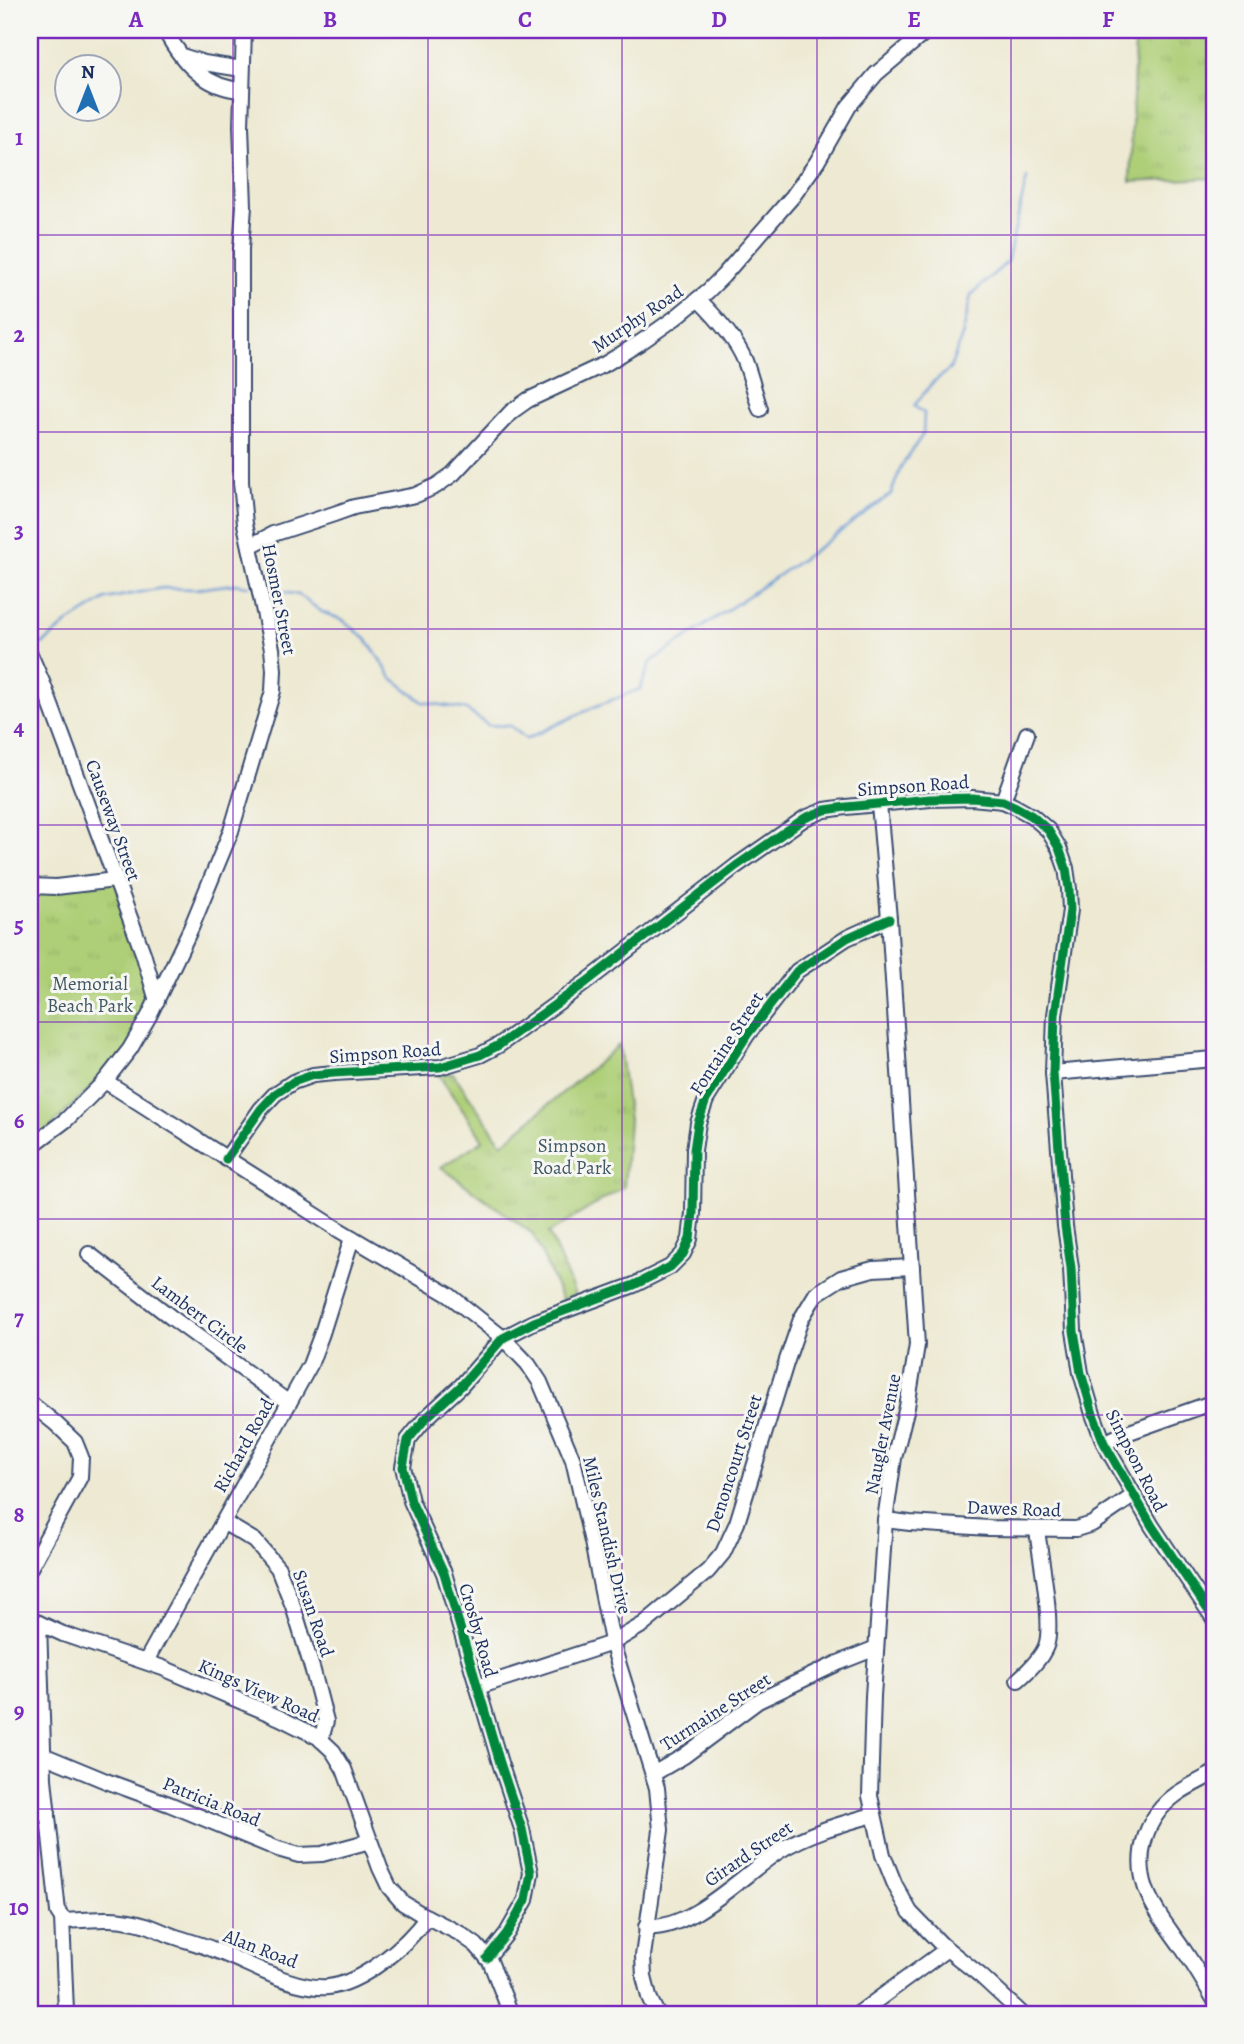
<svg xmlns="http://www.w3.org/2000/svg" width="1244" height="2044" viewBox="0 0 1244 2044" font-family="Alegreya,serif">
<defs>
<pattern id="park-tufts" width="24" height="20" patternUnits="userSpaceOnUse" patternTransform="scale(1.75)"><rect width="24" height="20" fill="#aecf77"/><path d="M3 7l-1-3M5 7V3M7 7l1-3M15 17l-1-3M17 17v-4M19 17l1-3" fill="none" stroke="#95b269"/></pattern>
</defs>
<rect width="100%" height="100%" fill="#f6f6f2"/>
<filter id="ink" filterUnits="userSpaceOnUse"><feTurbulence type="fractalNoise" baseFrequency=".0143" numOctaves="2"/><feDisplacementMap in="SourceGraphic" scale="14" xChannelSelector="R" yChannelSelector="G"/><feConvolveMatrix kernelMatrix="1 2 1 2 8 2 1 2 1" color-interpolation-filters="sRGB"/></filter>
<filter id="wash" filterUnits="userSpaceOnUse"><feTurbulence type="fractalNoise" baseFrequency=".00686" numOctaves="4" result="noise"/><feDisplacementMap in="SourceGraphic" scale="28" xChannelSelector="R" yChannelSelector="G"/><feGaussianBlur stdDeviation="1.57" result="paint"/><feColorMatrix in="noise" values="0 0 0 0 0 0 0 0 0 0 0 0 0 0 0 0 0 1.4 0 .05"/><feComposite in="paint" operator="in"/></filter>
<g filter="url(#wash)">
<rect width="100%" height="100%" fill="#ede9d2"/>
<g fill="url(#park-tufts)" stroke="#647f6a" stroke-width="2">
<path d="M 1214,35 L 1214,178 L 1130,182 L 1135,40 Z"/>
<path d="M 115,880 L 157,1001 L 130,1049 L 30,1147 L 30,886 Z"/>
<path d="M 619,1045 L 629,1120 L 624,1187 L 549,1233 L 575,1295 L 562,1300 L 533,1234 L 441,1167 L 483,1140 L 438,1074 L 453,1073 L 502,1144 Z"/>
</g>
<g fill="none" stroke-linecap="round" stroke-linejoin="round">
<g stroke="#6d9bd5" stroke-width="2.5">
<path d="M 268,589 L 299,595 L 322,612 L 343,620 L 367,640 L 392,678 L 423,702 L 465,709 L 488,725 L 511,726 L 526,739 L 594,707 L 640,689 L 651,662 L 811,553 L 891,494 L 901,467 L 923,434 L 924,413 L 914,406 L 933,382 L 950,369 L 963,333 L 971,295 L 1007,262 L 1027,178"/>
<path d="M 36,644 L 44,643 L 69,622 L 106,599 L 162,588 L 196,589 L 235,584 L 249,586"/>
</g>
</g>
</g>
<g filter="url(#ink)">
<g fill="none" stroke-linecap="round" stroke-linejoin="round">
<g stroke="#3a4b6f" stroke-width="18">
<g id="minor">
<path d="M 165,30 C 181,61 205,88 242,90"/>
<path d="M 185,57 L 204,63 L 242,69"/>
<path d="M 698,299 C 715,316 736,339 745,361 C 751,377 755,394 760,409"/>
<path d="M 250,546 L 273,534 L 334,514 L 354,507 L 416,495 L 436,486 L 453,474 L 511,412 L 528,400 L 605,364 L 641,342 L 675,318 L 708,291 L 723,276 L 793,196 L 817,162 L 849,106 L 876,74 L 928,30"/>
<path d="M 30,654 L 43,684 L 143,953 L 157,1001"/>
<path d="M 1003,801 L 1027,734"/>
<path d="M 879,804 L 889,919 L 917,1345 L 907,1407 L 894,1458 L 885,1520 L 873,1696 L 870,1796 L 883,1855 L 895,1885 L 910,1912 L 942,1945 L 981,1976 L 1022,2014"/>
<path d="M 30,886 L 56,887 L 115,880"/>
<path d="M 1053,1073 L 1214,1059"/>
<path d="M 105,1081 L 339,1230 L 449,1295 L 503,1338 L 528,1364 L 540,1382 L 573,1460 L 592,1542 L 613,1646 L 657,1788 L 661,1830 L 643,1956 L 644,1977 L 649,1997 L 657,2014"/>
<path d="M 30,1147 L 66,1120 L 105,1081 L 130,1049 L 149,1016 L 191,928 L 231,831 L 273,691 L 274,670 L 272,649 L 245,524 L 241,482 L 241,249 L 244,206 L 241,126 L 244,30"/>
<path d="M 226,1159 L 261,1109 L 275,1094 L 293,1082 L 313,1075 L 334,1073 L 440,1067 L 480,1055 L 499,1045 L 585,983 L 736,866 L 805,818 L 825,810 L 846,807 L 930,799 L 972,798 L 1003,801 L 1014,806 L 1032,816 L 1048,830 L 1059,848 L 1066,868 L 1069,889 L 1070,910 L 1055,1015 L 1053,1073 L 1065,1226 L 1071,1268 L 1074,1331 L 1081,1373 L 1093,1414 L 1104,1443 L 1152,1526 L 1214,1619"/>
<path d="M 89,1254 L 172,1318 L 289,1403"/>
<path d="M 30,1403 L 55,1423 L 75,1442 L 81,1457 L 80,1477 L 30,1568"/>
<path d="M 1104,1443 L 1121,1435 L 1214,1402"/>
<path d="M 885,1520 L 910,1523 L 989,1528 L 1076,1529 L 1092,1524 L 1133,1496"/>
<path d="M 223,1522 L 255,1541 L 278,1568 L 293,1606 L 313,1671 L 326,1721 L 321,1740"/>
<path d="M 30,1619 L 63,1634 L 163,1668 L 280,1718 L 318,1737 L 333,1751 L 344,1769 L 380,1868 L 389,1887 L 403,1903 L 421,1914 L 459,1933 L 476,1945 L 490,1961 L 511,2014"/>
<path d="M 39,1623 L 44,1779 L 58,1912 L 62,1918 L 66,2011"/>
<path d="M 146,1661 L 310,1365 L 322,1333 L 352,1238"/>
<path d="M 1018,1680 C 1028,1671 1041,1659 1046,1646 C 1054,1625 1040,1555 1037,1530"/>
<path d="M 478,1687 L 612,1643 L 644,1624 L 708,1571 L 723,1553 L 737,1523 L 786,1363 L 801,1319 L 816,1294 L 841,1278 L 873,1269 L 912,1267"/>
<path d="M 43,1755 L 106,1781 L 169,1804 L 278,1849 L 299,1855 L 322,1854 L 370,1841"/>
<path d="M 1214,1773 C 1202,1780 1188,1786 1177,1794 C 1146,1816 1134,1854 1146,1889 C 1154,1911 1170,1930 1183,1949 C 1194,1965 1204,1982 1214,1999"/>
<path d="M 653,1774 L 684,1756 L 758,1701 L 838,1663 L 876,1648"/>
<path d="M 30,1814 L 48,1813"/>
<path d="M 62,1918 L 66,1921 C 93,1919 120,1916 146,1925 C 156,1928 166,1934 176,1937 C 188,1941 200,1944 212,1949 C 246,1961 291,1990 328,1987 C 363,1983 407,1945 427,1917"/>
<path d="M 646,1927 C 691,1931 743,1874 779,1851 C 808,1833 841,1824 873,1815"/>
<path d="M 487,1958 L 507,1933 L 526,1900 L 531,1873 L 522,1829 L 500,1763 L 444,1573 L 411,1501 L 403,1467 L 408,1440 L 426,1418 L 461,1386 L 503,1338 L 534,1322 L 634,1285 L 670,1267 L 683,1254 L 690,1239 L 693,1213 L 694,1150 L 698,1123 L 706,1100 L 747,1035 L 797,971 L 847,938 L 889,919"/>
<path d="M 858,2014 L 947,1949"/>
</g>
</g>
<use href="#minor" stroke="#fff" stroke-width="14"/>
<g stroke="#f6f6f2" stroke-width="13">
<g id="cycleway">
<path d="M 226,1159 L 261,1109 L 275,1094 L 293,1082 L 313,1075 L 334,1073 L 440,1067 L 480,1055 L 499,1045 L 585,983 L 736,866 L 805,818 L 825,810 L 846,807 L 930,799 L 972,798 L 1003,801 L 1014,806 L 1032,816 L 1048,830 L 1059,848 L 1066,868 L 1069,889 L 1070,910 L 1055,1015 L 1053,1073 L 1065,1226 L 1071,1268 L 1074,1331 L 1081,1373 L 1093,1414 L 1104,1443 L 1152,1526 L 1214,1619"/>
<path d="M 487,1958 L 507,1933 L 526,1900 L 531,1873 L 522,1829 L 500,1763 L 444,1573 L 411,1501 L 403,1467 L 408,1440 L 426,1418 L 461,1386 L 503,1338 L 534,1322 L 634,1285 L 670,1267 L 683,1254 L 690,1239 L 693,1213 L 694,1150 L 698,1123 L 706,1100 L 747,1035 L 797,971 L 847,938 L 889,919"/>
</g>
</g>
<use href="#cycleway" stroke="#00873e" stroke-width="9"/>
</g>
</g>
<path fill="none" stroke="#7b2cbf" stroke-width="2" stroke-opacity="0.55" d="M 233,30 L 233,2014M 428,30 L 428,2014M 622,30 L 622,2014M 817,30 L 817,2014M 1011,30 L 1011,2014M 30,235 L 1214,235M 30,432 L 1214,432M 30,629 L 1214,629M 30,825 L 1214,825M 30,1022 L 1214,1022M 30,1219 L 1214,1219M 30,1415 L 1214,1415M 30,1612 L 1214,1612M 30,1809 L 1214,1809"/>
<g text-anchor="middle" stroke-width="6" stroke-linejoin="round" paint-order="stroke">
<g font-size="19" fill="#1b2f5e" stroke="#f6f6f2">
<text transform="translate(637 318) rotate(-34)" y="7">Murphy Road</text>
<text transform="translate(280 599) rotate(79)" y="7">Hosmer Street</text>
<text transform="translate(913 785) rotate(-4)" y="7">Simpson Road</text>
<text transform="translate(114 820) rotate(70)" y="7">Causeway Street</text>
<text transform="translate(726 1043) rotate(-57)" y="7">Fontaine Street</text>
<text transform="translate(385 1052) rotate(-4)" y="7">Simpson Road</text>
<text transform="translate(200 1314) rotate(37)" y="7">Lambert Circle</text>
<text transform="translate(882 1434) rotate(-79)" y="7">Naugler Avenue</text>
<text transform="translate(243 1445) rotate(-61)" y="7">Richard Road</text>
<text transform="translate(1137 1460) rotate(63)" y="7">Simpson Road</text>
<text transform="translate(733 1463) rotate(-72)" y="7">Denoncourt Street</text>
<text transform="translate(1014 1508) rotate(2)" y="7">Dawes Road</text>
<text transform="translate(608 1535) rotate(77)" y="7">Miles Standish Drive</text>
<text transform="translate(314 1613) rotate(71)" y="7">Susan Road</text>
<text transform="translate(479 1630) rotate(74)" y="7">Crosby Road</text>
<text transform="translate(259 1690) rotate(24)" y="7">Kings View Road</text>
<text transform="translate(715 1711) rotate(-33)" y="7">Turmaine Street</text>
<text transform="translate(212 1801) rotate(22)" y="7">Patricia Road</text>
<text transform="translate(748 1853) rotate(-34)" y="7">Girard Street</text>
<text transform="translate(261 1948) rotate(21)" y="7">Alan Road</text>
</g>
<g font-size="19" fill="#405764" stroke="#f6f6f2">
<text x="90" y="990">Memorial<tspan x="90" dy="22">Beach Park</tspan></text>
<text x="572" y="1152">Simpson<tspan x="572" dy="22">Road Park</tspan></text>
</g>
</g>
<rect width="1244" height="2044" fill="none" stroke="#f6f6f2" stroke-width="77"/>
<g transform="translate(88 88)"><circle r="33" fill="#f6f6f2" stroke="#9ea6b7" stroke-width="2"/>
<path d="M0-5L12 26L0 18L-12 26Z" fill="#1f6fb2"/>
<text y="-10" font-size="19" font-weight="bold" text-anchor="middle" fill="#1b2f5e">N</text>
</g>
<rect x="38" y="38" width="1168" height="1968" fill="none" stroke="#7b2cbf" stroke-width="2.5"/>
<g font-size="23" text-anchor="middle" font-weight="bold" fill="#7b2cbf">
<text x="136" y="27">A</text>
<text x="330" y="27">B</text>
<text x="525" y="27">C</text>
<text x="719" y="27">D</text>
<text x="914" y="27">E</text>
<text x="1108" y="27">F</text>
<text x="19" y="145">1</text>
<text x="19" y="342">2</text>
<text x="19" y="538">3</text>
<text x="19" y="735">4</text>
<text x="19" y="932">5</text>
<text x="19" y="1128">6</text>
<text x="19" y="1325">7</text>
<text x="19" y="1522">8</text>
<text x="19" y="1718">9</text>
<text x="19" y="1915">10</text>
</g>
</svg>
